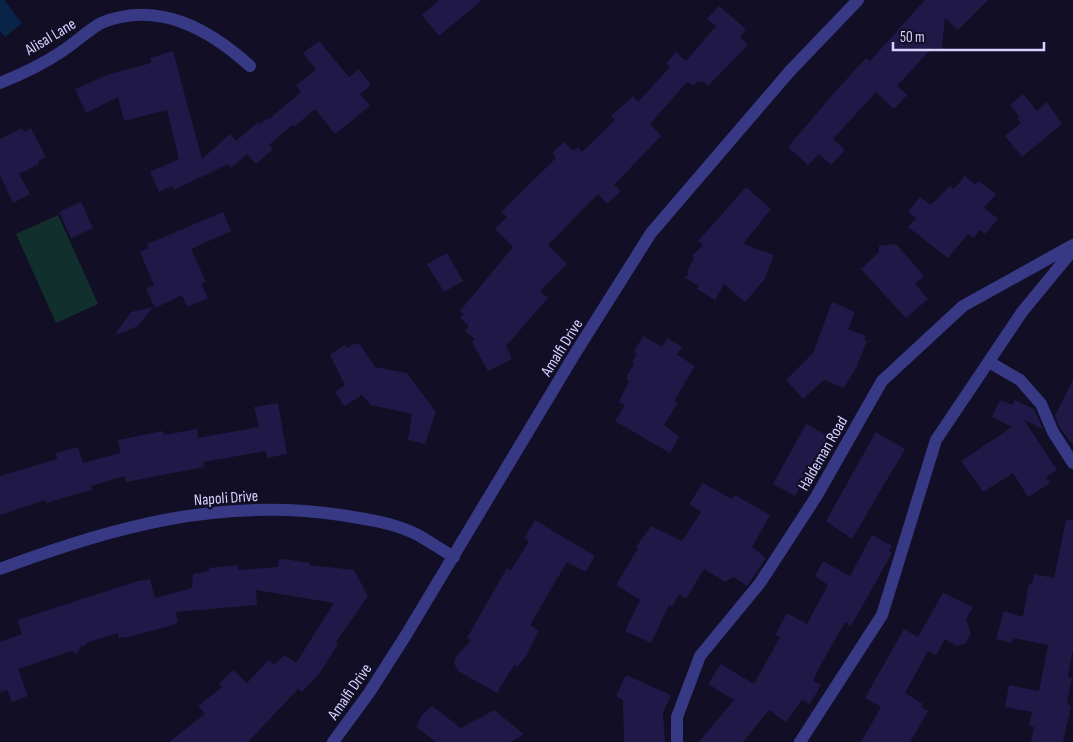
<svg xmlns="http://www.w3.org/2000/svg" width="1073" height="742" viewBox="0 0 1073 742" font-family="'Sofia Sans Condensed',sans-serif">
<rect width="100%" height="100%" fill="#110e25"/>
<path fill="#112f2c" d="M 58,215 L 98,304 L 56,323 L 16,234 Z"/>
<path fill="#0a2448" d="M 0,0 L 4,0 L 22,23 L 5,37 L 0,31 Z"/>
<g fill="#201947">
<path d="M 439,0 L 482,0 L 439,36 L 422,15 Z"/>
<path d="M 925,0 L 988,0 L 958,30 L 945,18 L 942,49 L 932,48 L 897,86 L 907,95 L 894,109 L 876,92 L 833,139 L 845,150 L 831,165 L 819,154 L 808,165 L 788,147 L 836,91 L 866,58 L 870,61 Z"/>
<path d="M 719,6 L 746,29 L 740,37 L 748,45 L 708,86 L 702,81 L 700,82 L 698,81 L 693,86 L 687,82 L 650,124 L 661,136 L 614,185 L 621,191 L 607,204 L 598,194 L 548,245 L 567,264 L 540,291 L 548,298 L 506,346 L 512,359 L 488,371 L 472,342 L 475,339 L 465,331 L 469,326 L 460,318 L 464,314 L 460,311 L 513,247 L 495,229 L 507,217 L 501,212 L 556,158 L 552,153 L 564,142 L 573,151 L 578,147 L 582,152 L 615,120 L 611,116 L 633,96 L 638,102 L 670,67 L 666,64 L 676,52 L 686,61 L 716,26 L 707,19 Z"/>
<path d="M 319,41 L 349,77 L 359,69 L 371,85 L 360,94 L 370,106 L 335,134 L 315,109 L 294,127 L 292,125 L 269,145 L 273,149 L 256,164 L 247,154 L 231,168 L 228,164 L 174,190 L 172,186 L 159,192 L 150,172 L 179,159 L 167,110 L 124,121 L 118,97 L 86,113 L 75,89 L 107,75 L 151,63 L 150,58 L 173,51 L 202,159 L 230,134 L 236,141 L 258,122 L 260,124 L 268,118 L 269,119 L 301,92 L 296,85 L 316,70 L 303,53 Z"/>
<path d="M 1023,94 L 1037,111 L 1047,102 L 1062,124 L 1022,157 L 1005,136 L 1021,123 L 1017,118 L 1019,116 L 1010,105 Z"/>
<path d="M 22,128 L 24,132 L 31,128 L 46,157 L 38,161 L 39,164 L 19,174 L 30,194 L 13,203 L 0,175 L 0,139 Z"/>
<path d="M 965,176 L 975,185 L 978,181 L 996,194 L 984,208 L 998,219 L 985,234 L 980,230 L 973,238 L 968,234 L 948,258 L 908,227 L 916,218 L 908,212 L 920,197 L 931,205 L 950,186 L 954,189 Z"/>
<path d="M 746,187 L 771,209 L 743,244 L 774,255 L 764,280 L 745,302 L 724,284 L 715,300 L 697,289 L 699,286 L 685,278 L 689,273 L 687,272 L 694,258 L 692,256 L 703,245 L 698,241 Z"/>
<path d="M 81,202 L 93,228 L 71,238 L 59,212 Z"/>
<path d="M 223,212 L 231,231 L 191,249 L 206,282 L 201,284 L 208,298 L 187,307 L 182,295 L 155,308 L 146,289 L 154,285 L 140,252 L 149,248 L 147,244 Z"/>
<path d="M 896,244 L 924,276 L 915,284 L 928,299 L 906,318 L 861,269 L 879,252 L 879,246 Z"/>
<path d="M 447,253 L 463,281 L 444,292 L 427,264 Z"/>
<path d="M 832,302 L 855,312 L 848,329 L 866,336 L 864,340 L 867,341 L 856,368 L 844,388 L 824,380 L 803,399 L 786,380 L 813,353 Z"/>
<path d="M 153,307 L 138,326 L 114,336 L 131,312 Z"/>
<path d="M 643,336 L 662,347 L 667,338 L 682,347 L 677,355 L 695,366 L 674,401 L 678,403 L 664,425 L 679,437 L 670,453 L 615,421 L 625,405 L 619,402 L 629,381 L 626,378 L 634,364 L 632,362 L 637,354 L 634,352 Z"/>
<path d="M 356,343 L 357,345 L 359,343 L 375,367 L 407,373 L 436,412 L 425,444 L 408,440 L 412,414 L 371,405 L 362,395 L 344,406 L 335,392 L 345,385 L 330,355 L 345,345 L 347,348 Z"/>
<path d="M 1073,380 L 1073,445 L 1060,428 L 1055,416 Z"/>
<path d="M 1000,400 L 1012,405 L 1015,400 L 1034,409 L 1043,429 L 1024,420 L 1057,470 L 1046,477 L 1050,483 L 1028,497 L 1013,473 L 983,492 L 961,461 L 1012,427 L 992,417 Z"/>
<path d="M 278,403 L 287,454 L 267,458 L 266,451 L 203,462 L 204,467 L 126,482 L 125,476 L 91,486 L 92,490 L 46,503 L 45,500 L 0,515 L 0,476 L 57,459 L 56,453 L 78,447 L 83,463 L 120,453 L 118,440 L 163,431 L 164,435 L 197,429 L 198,438 L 259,427 L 254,407 Z"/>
<path d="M 806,424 L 828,436 L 795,496 L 773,484 Z"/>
<path d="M 876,432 L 905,449 L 852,539 L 826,521 Z"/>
<path d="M 703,483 L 732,499 L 735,495 L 770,515 L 752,547 L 766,558 L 747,586 L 734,577 L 725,582 L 704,569 L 686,599 L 679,594 L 672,607 L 669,605 L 651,643 L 625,631 L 640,600 L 616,585 L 638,548 L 636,547 L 651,526 L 682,541 L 701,512 L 689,504 Z"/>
<path d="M 535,520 L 595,556 L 586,572 L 567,562 L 530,625 L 539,631 L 526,656 L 517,667 L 514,665 L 497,693 L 458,671 L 454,663 L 456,657 L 471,640 L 467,638 L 507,568 L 511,570 L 529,541 L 524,538 Z"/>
<path d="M 1066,520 L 1073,520 L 1073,649 L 1068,677 L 1072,678 L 1067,702 L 1071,707 L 1063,742 L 1031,742 L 1034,727 L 1029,726 L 1032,712 L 1005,707 L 1009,685 L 1039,691 L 1048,645 L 1013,638 L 1012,643 L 996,639 L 1004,611 L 1023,617 L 1029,583 L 1032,584 L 1034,574 L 1054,578 Z"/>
<path d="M 872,535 L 892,546 L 889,551 L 892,553 L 851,626 L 845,622 L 819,668 L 813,681 L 821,685 L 810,704 L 802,700 L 786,722 L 769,710 L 743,742 L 699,742 L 734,700 L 708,684 L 721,664 L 754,684 L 780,637 L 775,635 L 787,613 L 807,624 L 828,585 L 815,576 L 823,561 L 850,576 Z"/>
<path d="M 284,559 L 310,563 L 309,565 L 354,570 L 368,596 L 336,642 L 338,644 L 319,674 L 302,692 L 298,689 L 248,742 L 169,742 L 205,714 L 198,706 L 222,687 L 219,684 L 233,670 L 247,683 L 269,660 L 274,665 L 284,655 L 296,663 L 334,603 L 256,590 L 257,605 L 176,612 L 178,622 L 173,625 L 128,637 L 119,638 L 118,633 L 86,643 L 87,645 L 81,646 L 77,654 L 71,651 L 18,669 L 28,696 L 12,702 L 7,690 L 0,692 L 0,642 L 22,634 L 17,620 L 138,581 L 150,579 L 155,598 L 192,588 L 193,574 L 209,571 L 209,568 L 238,565 L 238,570 L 278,567 L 279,560 Z"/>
<path d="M 943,593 L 973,607 L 966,619 L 971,633 L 965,644 L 956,646 L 945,639 L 936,655 L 928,651 L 905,693 L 923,704 L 921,707 L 928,711 L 910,742 L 861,742 L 881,707 L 865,698 L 904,629 L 918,637 Z"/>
<path d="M 626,675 L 671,695 L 663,713 L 665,742 L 624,742 L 623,700 L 616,696 Z"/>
<path d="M 432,706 L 461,728 L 494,710 L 524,734 L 511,742 L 436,742 L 416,727 L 422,715 Z"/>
</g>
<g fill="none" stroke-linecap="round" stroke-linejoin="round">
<g stroke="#383985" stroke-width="12">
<path d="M 0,83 C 20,75 43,64 61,52 C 75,43 87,31 101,23 C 158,0 209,29 250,66"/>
<path d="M 989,362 L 1020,380 L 1041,404 L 1053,432 L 1073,463"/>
<path d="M 0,569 C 112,527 220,497 341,515 C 367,519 394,523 418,535 C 430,542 442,550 454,557"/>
<path d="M 333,742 L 369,693 L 406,635 L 576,352 L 651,233 L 790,71 L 858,0"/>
<path d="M 677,742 L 677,717 L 700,656 L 760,583 L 816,497 L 882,381 L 963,306 L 1073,245"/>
<path d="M 800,742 L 882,615 L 936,440 L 1022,312 L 1073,250"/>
</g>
</g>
<g text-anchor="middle" stroke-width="4.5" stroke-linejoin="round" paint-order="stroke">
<g font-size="16" fill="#d5d2ff" stroke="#110e25">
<text transform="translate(50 36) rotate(-31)" y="6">Alisal Lane</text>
<text transform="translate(561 347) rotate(-58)" y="6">Amalfi Drive</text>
<text transform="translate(822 453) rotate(-60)" y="6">Haldeman Road</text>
<text transform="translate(226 497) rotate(-4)" y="6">Napoli Drive</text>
<text transform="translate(349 691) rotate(-55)" y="6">Amalfi Drive</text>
</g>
</g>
<path d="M893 42v8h151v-8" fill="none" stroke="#d5d2ff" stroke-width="2.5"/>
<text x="900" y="42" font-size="15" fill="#d5d2ff" stroke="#110e25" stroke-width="4" paint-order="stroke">50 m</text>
</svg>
